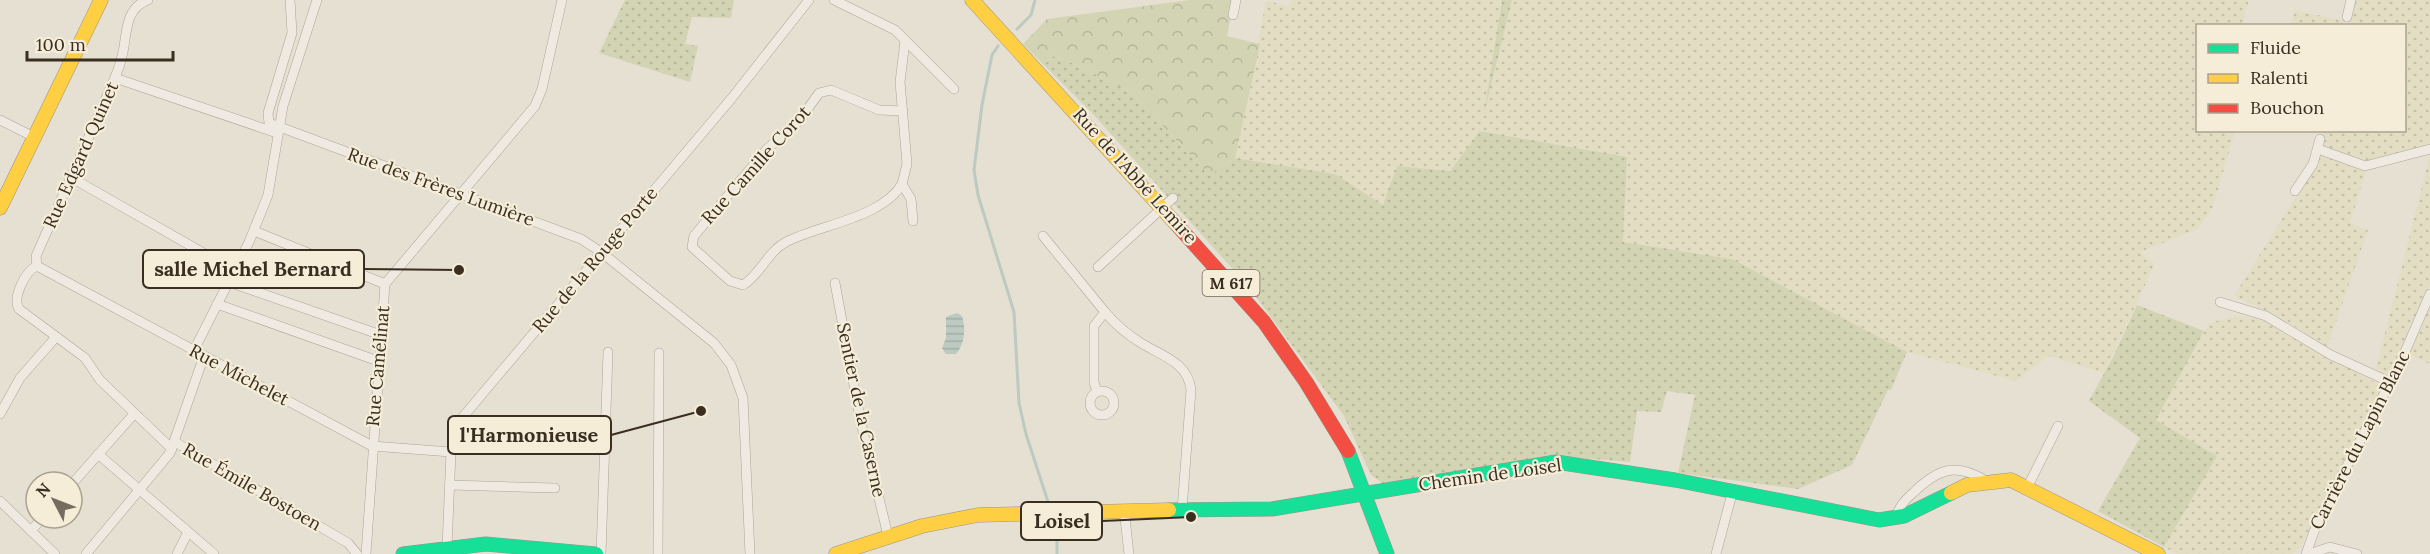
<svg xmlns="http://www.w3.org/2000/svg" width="2430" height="554" viewBox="0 0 2430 554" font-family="Lora,serif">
<defs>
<pattern id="farmland-dots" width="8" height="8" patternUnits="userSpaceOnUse" patternTransform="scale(1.5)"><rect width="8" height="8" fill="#e3dec3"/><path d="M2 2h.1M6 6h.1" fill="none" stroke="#c4bfa7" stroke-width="1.8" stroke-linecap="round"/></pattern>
<pattern id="grass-dots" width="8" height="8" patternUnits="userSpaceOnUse" patternTransform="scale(1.5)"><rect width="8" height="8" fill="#d3d4b4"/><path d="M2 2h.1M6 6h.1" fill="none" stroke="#b6b69a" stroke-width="1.8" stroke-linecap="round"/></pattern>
<pattern id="forest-crowns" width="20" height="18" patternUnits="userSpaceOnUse" patternTransform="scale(1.5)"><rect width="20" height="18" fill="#d3d4b4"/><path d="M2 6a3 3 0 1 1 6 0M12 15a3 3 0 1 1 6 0" fill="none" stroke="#b6b69a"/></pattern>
<pattern id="water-rules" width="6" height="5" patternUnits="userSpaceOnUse" patternTransform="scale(1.5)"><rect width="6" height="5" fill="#bccac2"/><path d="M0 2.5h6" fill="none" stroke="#a2aea6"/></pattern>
</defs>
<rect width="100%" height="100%" fill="#e5e0d1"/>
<g fill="url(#farmland-dots)">
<path d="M 1292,0 L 1502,0 L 1486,104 L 1512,0 L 2249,0 L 2242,25 L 2198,26 L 2198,130 L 2235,131 L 2213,207 L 2198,229 L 2140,252 L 2155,264 L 2104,373 L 2048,356 L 2016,381 L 1907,352 L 1732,259 L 1623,242 L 1626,157 L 1481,131 L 1450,171 L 1397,166 L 1383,205 L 1335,174 L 1235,158 L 1266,1 L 1290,6 Z"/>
<path d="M 2356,0 L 2430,0 L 2430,153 L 2368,164 L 2350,223 L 2368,230 L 2327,348 L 2282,318 L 2234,296 L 2321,156 L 2323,131 L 2404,130 L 2404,26 L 2349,25 Z"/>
<path d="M 2295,10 L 2345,21 L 2344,25 L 2291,25 Z"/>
<path d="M 2430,155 L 2430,285 L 2389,375 L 2376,369 Z"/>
<path d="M 2430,306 L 2430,364 L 2409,355 Z"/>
<path d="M 2236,316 L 2256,318 L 2273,325 L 2383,387 L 2300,548 L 2292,554 L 2177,554 L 2164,547 L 2217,456 L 2156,420 L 2209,323 Z"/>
</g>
<g fill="url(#grass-dots)">
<path d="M 625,0 L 734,0 L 731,18 L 692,17 L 685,44 L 698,46 L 690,82 L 599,53 Z"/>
<path d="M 1502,0 L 1512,0 L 1484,114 Z"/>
<path d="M 1055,55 L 1130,91 L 1209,175 L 1235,158 L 1335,174 L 1383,205 L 1397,166 L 1450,171 L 1480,131 L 1627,157 L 1623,242 L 1732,259 L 1907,352 L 1891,390 L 1888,390 L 1852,465 L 1798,489 L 1678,473 L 1695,395 L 1667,391 L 1661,412 L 1637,411 L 1630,462 L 1557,456 L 1385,485 L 1371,475 L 1344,416 L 1248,286 L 1092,113 L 1044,65 Z"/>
<path d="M 2137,305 L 2204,331 L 2156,420 L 2217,456 L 2164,547 L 2098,511 L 2140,438 L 2089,401 L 2113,357 Z"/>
</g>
<path fill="url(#forest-crowns)" d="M 1190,0 L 1234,0 L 1227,36 L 1260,44 L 1235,158 L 1209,175 L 1130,91 L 1055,55 L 1044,65 L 1023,44 L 1047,19 Z"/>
<path fill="url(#water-rules)" d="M 957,313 L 962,316 C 966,328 965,344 956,354 L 946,354 L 942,348 L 946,338 L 946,317 Z"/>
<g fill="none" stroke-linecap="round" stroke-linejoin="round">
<g stroke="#bccac2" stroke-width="3">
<path d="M 1017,29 L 1031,15 L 1035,0"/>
<path d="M 998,46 L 992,55 L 982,105 L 974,170 L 978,195 L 1014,312 L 1019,403 L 1026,434 L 1050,508"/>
<path d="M 1051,515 L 1057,537 L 1057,554"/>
</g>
<g stroke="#aba599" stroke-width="10">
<g id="street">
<path d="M 290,0 L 292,33 L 268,113 L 269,123 L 581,239 L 601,252 L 714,343 L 731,365 L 743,398 L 750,554"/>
<path d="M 834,0 L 895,30 L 954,89"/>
<path d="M 1233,15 L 1236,0"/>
<path d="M 2347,17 L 2351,0"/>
<path d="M 905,41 L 900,82 L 907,164 L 902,184 L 911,199 L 913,221"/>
<path d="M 115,78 L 277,133"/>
<path d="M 0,120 L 34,137"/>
<path d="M 2318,149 L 2365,166 L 2430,149"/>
<path d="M 72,178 L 235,271"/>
<path d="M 902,184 C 882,218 819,225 786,242 C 768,251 760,275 743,285 L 730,281 L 692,247 L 694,236 L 767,149 L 799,121 L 819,93 L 831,90 L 879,110 L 903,111"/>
<path d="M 2295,191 L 2313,164 L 2320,139"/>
<path d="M 254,231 L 385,284"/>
<path d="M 1043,236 L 1105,312 L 1094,326 L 1094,382 L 1097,392"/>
<path d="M 37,266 L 372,446 L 451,452"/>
<path d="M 37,266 L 36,256 L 114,80 C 118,71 121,62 123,52 C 127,33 125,8 148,0"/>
<path d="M 37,266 C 25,271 12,298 19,309 L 85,358 L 100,380 L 172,449"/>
<path d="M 1098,267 L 1173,198"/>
<path d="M 229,282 L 381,335"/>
<path d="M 835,283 L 861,423 L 888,536"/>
<path d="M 385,284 L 535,106 L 542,89 L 562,0"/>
<path d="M 2220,302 L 2266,316 L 2331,355 L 2390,382"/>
<path d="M 217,304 L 378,361"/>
<path d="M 1105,312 C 1115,324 1128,335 1141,343 C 1162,356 1188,362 1191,390 L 1182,510"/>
<path d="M 194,350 L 249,242 L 268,195 L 283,106 L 317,0"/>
<circle cx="1102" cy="403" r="12"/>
<path d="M 0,414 L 20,378 L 56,337"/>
<path d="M 175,442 L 348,543 L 357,554"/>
<path d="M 98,454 L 214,554"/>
<path d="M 72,484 L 134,414"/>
<path d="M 450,485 L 555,488"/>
<path d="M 2028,486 L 2058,426"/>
<path d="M 0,501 L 55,554"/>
<path d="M 1124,509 L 1129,554"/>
<path d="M 1896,518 C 1899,506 1905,500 1914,492 C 1938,469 1956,462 1986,481"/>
<path d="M 31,531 L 42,518"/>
<path d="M 447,547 L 451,452 L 462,418 L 731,99 L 809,0"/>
<path d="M 86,554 L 170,453 L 204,356"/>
<path d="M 177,554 L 188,532"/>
<path d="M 366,554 L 385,284"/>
<path d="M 601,554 L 608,352"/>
<path d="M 658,554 L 659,353"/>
<path d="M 1716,554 L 1733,490"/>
<path d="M 2306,554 L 2316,526 L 2401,361 L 2430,294"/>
<path d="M 2309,554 L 2330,547 L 2357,554"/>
</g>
</g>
<g stroke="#9a948a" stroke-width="15">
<g id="fast">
<path d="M 1348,451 L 1387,554"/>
<path d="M 1169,510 L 1272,509 L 1556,462 L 1675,480 L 1879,520 L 1904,516 L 1951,493"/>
<path d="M 403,554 L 486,544 L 596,554"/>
</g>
</g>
<g stroke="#9a948a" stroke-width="15">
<g id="slow">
<path d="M 972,0 L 1177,225"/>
<path d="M 0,208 L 101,0"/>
<path d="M 1951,493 L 1967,485 L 2011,480 L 2158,554"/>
<path d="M 836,554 L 922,526 L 978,515 L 1169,510"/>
</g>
</g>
<g stroke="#9a948a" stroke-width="15">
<path id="jam" d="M 1177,225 L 1264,322 L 1306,382 L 1348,451"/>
</g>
<use href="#street" stroke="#eeeae2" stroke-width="9"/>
<use href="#fast" stroke="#16e098" stroke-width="14"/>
<use href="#slow" stroke="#ffcf43" stroke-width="14"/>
<use href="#jam" stroke="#f24e42" stroke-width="14"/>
</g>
<g text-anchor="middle" stroke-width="4.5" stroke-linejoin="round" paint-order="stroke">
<rect fill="#f5edd8" stroke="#726758" stroke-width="1.5" x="1202.5" y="270" width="57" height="26" rx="4.5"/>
<g font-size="16" font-weight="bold" fill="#3a2e21">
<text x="1231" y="289">M 617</text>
</g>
<g font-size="18" fill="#3a2e21" stroke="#f5edd8">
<text transform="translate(81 155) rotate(-66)" y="6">Rue Edgard Quinet</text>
<text transform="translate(756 165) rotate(-48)" y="6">Rue Camille Corot</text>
<text transform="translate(1135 176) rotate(48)" y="6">Rue de l'Abbé Lemire</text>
<text transform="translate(441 187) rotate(20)" y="6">Rue des Frères Lumière</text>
<text transform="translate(595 260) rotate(-50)" y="6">Rue de la Rouge Porte</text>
<text transform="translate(378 366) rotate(-85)" y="6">Rue Camélinat</text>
<text transform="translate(239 375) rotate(28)" y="6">Rue Michelet</text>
<text transform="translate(861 410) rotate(78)" y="6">Sentier de la Caserne</text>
<text transform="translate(2360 440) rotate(-63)" y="6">Carrière du Lapin Blanc</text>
<text transform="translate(1490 475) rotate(-8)" y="6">Chemin de Loisel</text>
<text transform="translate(252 487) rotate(30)" y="6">Rue Émile Bostoen</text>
</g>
</g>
<path fill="none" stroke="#3a2e21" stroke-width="2" d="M459 270L364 269M701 411L611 435M1191 517L1102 521"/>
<g fill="#3a2e21" stroke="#f5edd8" stroke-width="2">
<circle cx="459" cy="270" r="6"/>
<circle cx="701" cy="411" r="6"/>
<circle cx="1191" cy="517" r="6"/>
</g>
<g fill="#f5edd8" stroke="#3a2e21" stroke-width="2">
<rect x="143" y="250" width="221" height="38" rx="6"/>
<rect x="448" y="416" width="163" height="38" rx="6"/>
<rect x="1021" y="502" width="81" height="38" rx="6"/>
</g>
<g font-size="20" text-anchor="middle" font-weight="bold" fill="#3a2e21">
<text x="253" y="276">salle Michel Bernard</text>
<text x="529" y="442">l'Harmonieuse</text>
<text x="1062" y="528">Loisel</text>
</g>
<rect x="2196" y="24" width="210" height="108" fill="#f5edd8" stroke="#aaa18f" stroke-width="1.5"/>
<rect x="2208" y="44" width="30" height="9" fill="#16e098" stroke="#aaa18f" stroke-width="1.5"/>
<text x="2250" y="54" font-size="18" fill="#3a2e21">Fluide</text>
<rect x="2208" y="74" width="30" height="9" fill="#ffcf43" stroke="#aaa18f" stroke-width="1.5"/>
<text x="2250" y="84" font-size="18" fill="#3a2e21">Ralenti</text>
<rect x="2208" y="104" width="30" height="9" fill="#f24e42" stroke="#aaa18f" stroke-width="1.5"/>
<text x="2250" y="114" font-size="18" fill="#3a2e21">Bouchon</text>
<g transform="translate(54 500) rotate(312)"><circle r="28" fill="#f5edd8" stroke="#aaa18f" stroke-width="1.5"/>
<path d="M0-4.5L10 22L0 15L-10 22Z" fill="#766c5f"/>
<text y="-9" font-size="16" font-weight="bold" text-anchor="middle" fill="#3a2e21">N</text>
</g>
<path d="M27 51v9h146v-9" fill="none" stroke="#3a2e21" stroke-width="3"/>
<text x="36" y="51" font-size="18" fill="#3a2e21" stroke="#f5edd8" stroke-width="4.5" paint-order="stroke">100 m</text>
</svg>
